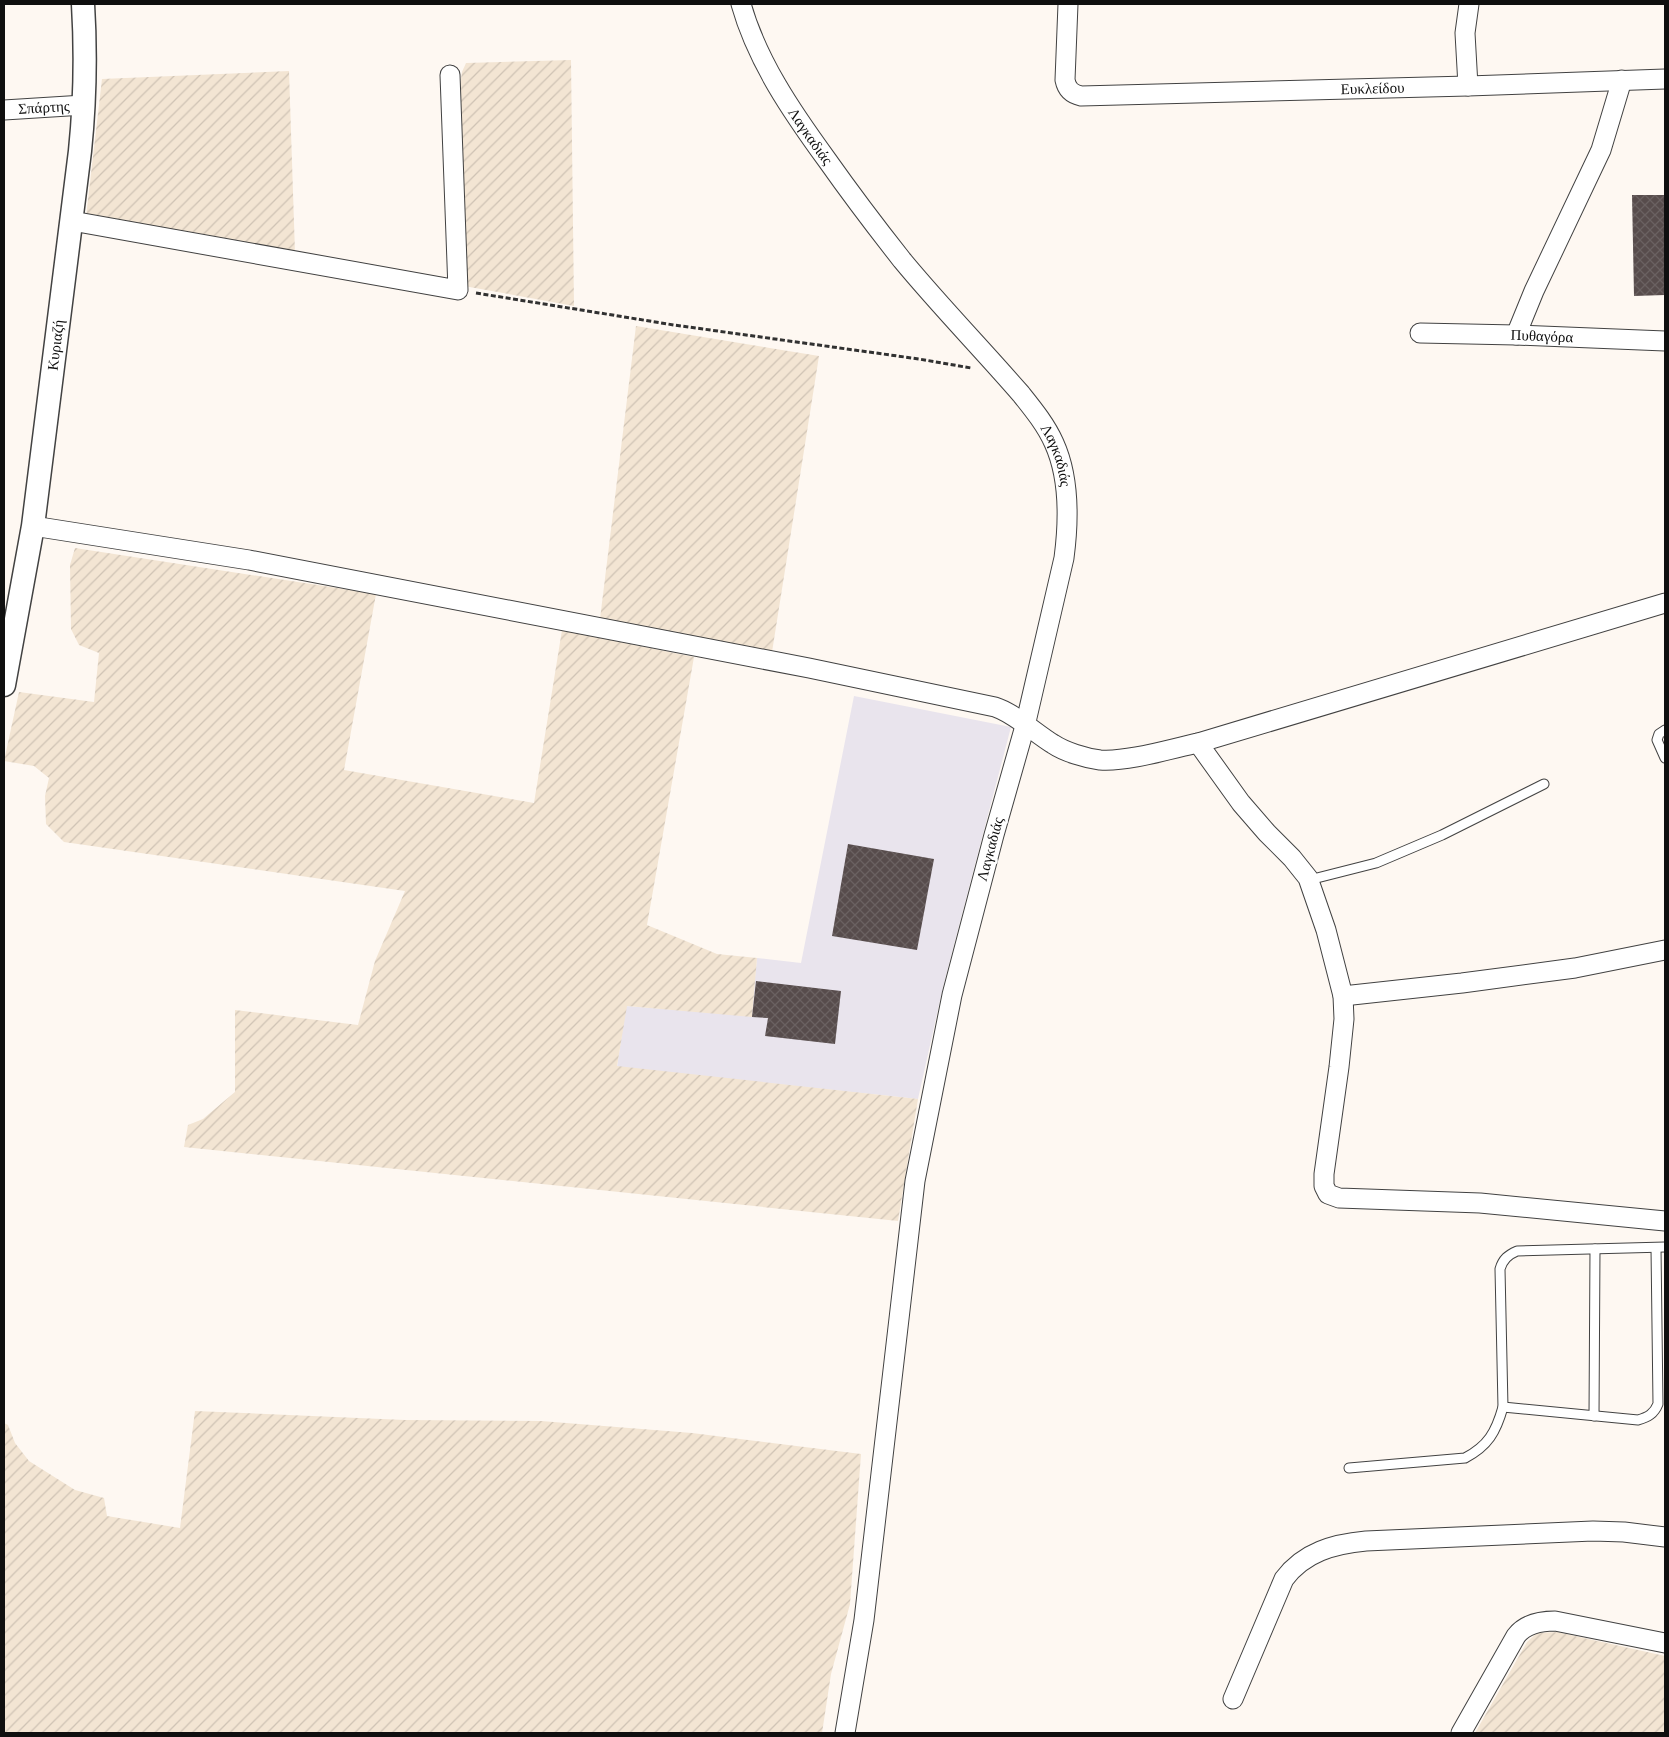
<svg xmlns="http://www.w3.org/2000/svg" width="1669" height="1737" viewBox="0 0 1669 1737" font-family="Georgia,serif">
<defs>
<pattern id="farmland-furrows" width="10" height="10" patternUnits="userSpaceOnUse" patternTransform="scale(1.25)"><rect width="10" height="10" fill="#f3e5d3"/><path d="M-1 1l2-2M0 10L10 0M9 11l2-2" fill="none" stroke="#cfc3b4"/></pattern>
<pattern id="building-cross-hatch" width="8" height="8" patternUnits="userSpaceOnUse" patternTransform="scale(1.25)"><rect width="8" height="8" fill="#574c4c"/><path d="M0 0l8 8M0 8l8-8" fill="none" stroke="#6a6161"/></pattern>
</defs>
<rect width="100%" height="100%" fill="#fef8f2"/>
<path fill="#e9e4ed" d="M 854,696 L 1011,727 L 943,987 L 918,1099 L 617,1067 L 626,1006 L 751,1016 L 757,958 L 801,963 Z"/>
<g fill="url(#farmland-furrows)">
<path d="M 571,60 L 574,306 L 464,286 L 460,85 L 462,72 L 466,63 Z"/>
<path d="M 289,71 L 295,253 L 86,217 L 102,79 Z"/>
<path d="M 636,326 L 819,356 L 772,652 L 600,619 Z"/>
<path d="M 75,548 L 376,594 L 344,770 L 534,803 L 562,630 L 694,657 L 647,925 L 717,954 L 757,958 L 752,1017 L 627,1006 L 617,1066 L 918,1099 L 898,1221 L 184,1147 L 188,1125 L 203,1119 L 235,1092 L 235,1010 L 358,1025 L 375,961 L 405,891 L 64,842 L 46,824 L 45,796 L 49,778 L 34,766 L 4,761 L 19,692 L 94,702 L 99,653 L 79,645 L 71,629 L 70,565 Z"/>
<path d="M 195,1411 L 405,1420 L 541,1421 L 692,1433 L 861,1454 L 850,1604 L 831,1674 L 822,1733 L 4,1733 L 4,1423 L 8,1425 L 15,1443 L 29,1461 L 75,1490 L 104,1498 L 107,1516 L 180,1528 Z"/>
<path d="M 1557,1632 L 1665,1656 L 1665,1733 L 1475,1733 L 1527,1642 L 1537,1633 Z"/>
</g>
<g fill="url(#building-cross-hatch)">
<path d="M 1632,195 L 1665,195 L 1665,295 L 1634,296 Z"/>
<path d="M 848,844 L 934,859 L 917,950 L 832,936 Z"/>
<path d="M 756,981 L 841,991 L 835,1044 L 765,1036 L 768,1018 L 752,1017 Z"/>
</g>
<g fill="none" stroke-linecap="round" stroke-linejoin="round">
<g stroke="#424242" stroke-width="11">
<g id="service">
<path d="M 1665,730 L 1659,734 L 1657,740 L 1665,758"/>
<path d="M 1309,880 L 1376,863 L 1442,835 L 1544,784"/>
<path d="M 1503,1407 L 1638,1420 C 1648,1417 1654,1414 1658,1404 L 1656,1248"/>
<path d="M 1594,1416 L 1595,1249"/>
<path d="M 1349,1468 L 1465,1458 C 1488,1446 1496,1432 1503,1407 L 1500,1269 C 1503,1259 1508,1255 1517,1251 L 1665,1247"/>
</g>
</g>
<g stroke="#424242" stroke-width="21">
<g id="minor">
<path id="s1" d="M 741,4 C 757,61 792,112 827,160 C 851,194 876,227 902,260 C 940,306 982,349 1021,394 C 1033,409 1046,425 1054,443 C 1070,478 1069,520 1064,558 L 1025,726 L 994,835 L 952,995 L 915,1181 L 864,1620 L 845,1733"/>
<path id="s2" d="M 1068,4 L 1065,80 C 1067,90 1072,94 1081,96 L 1468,86 L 1665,79"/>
<path d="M 1468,86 L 1465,33 L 1469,4"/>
<path id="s3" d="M 4,110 L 84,105"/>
<path d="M 72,221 L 458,290 L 450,75"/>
<path id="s4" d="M 1420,333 L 1516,335 L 1665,341"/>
<path d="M 1516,335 L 1534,291 L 1601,150 L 1622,80"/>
<path d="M 33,526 L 249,560 L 809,668 L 995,707 C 1014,713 1035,733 1053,744 C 1065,752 1085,758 1100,760 C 1128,762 1170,749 1198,743 L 1665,603"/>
<path d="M 1198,743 L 1241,803 L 1267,833 L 1292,858 L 1308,878 L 1326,930 L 1343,996 L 1344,1019 L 1339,1067 L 1324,1174 L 1324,1186 L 1328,1194 L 1339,1198 L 1480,1203 L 1665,1221"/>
<path d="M 1343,996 L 1462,983 L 1575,968 L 1665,950"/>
<path d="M 1233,1699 L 1284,1579 C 1304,1552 1334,1544 1366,1541 L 1593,1531 L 1624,1532 L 1665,1537"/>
<path d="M 1461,1733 L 1516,1636 C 1525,1624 1540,1621 1555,1621 L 1665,1643"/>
</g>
</g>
<g stroke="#424242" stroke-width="25">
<g id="tertiary">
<path id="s5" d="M 4,685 L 33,526 L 80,151 C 85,102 86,53 83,4"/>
</g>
</g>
<path stroke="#313131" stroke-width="3" stroke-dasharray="5 2.5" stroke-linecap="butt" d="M 476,293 L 674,325 L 919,359 L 971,368"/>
<use href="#service" stroke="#fff" stroke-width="9"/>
<use href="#minor" stroke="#fff" stroke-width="19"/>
<use href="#tertiary" stroke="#fff" stroke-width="22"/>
</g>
<g text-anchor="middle" stroke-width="5" stroke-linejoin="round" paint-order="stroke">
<g font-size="15" fill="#0f0f0f" stroke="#fff">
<text dy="5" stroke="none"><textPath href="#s2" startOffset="392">Ευκλείδου</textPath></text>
<text dy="5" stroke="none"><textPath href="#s3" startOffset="40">Σπάρτης</textPath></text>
<text dy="5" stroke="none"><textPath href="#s1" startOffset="150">Λαγκαδιάς</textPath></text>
<text dy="5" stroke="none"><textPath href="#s4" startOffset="122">Πυθαγόρα</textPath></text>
<text dy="5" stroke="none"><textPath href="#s5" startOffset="344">Κυριαζή</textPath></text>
<text dy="5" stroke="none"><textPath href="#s1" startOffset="555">Λαγκαδιάς</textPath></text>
<text transform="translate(990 849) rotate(-75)" y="5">Λαγκαδιάς</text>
</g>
</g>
<rect width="1669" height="1737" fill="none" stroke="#0f0f0f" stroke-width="10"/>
</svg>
